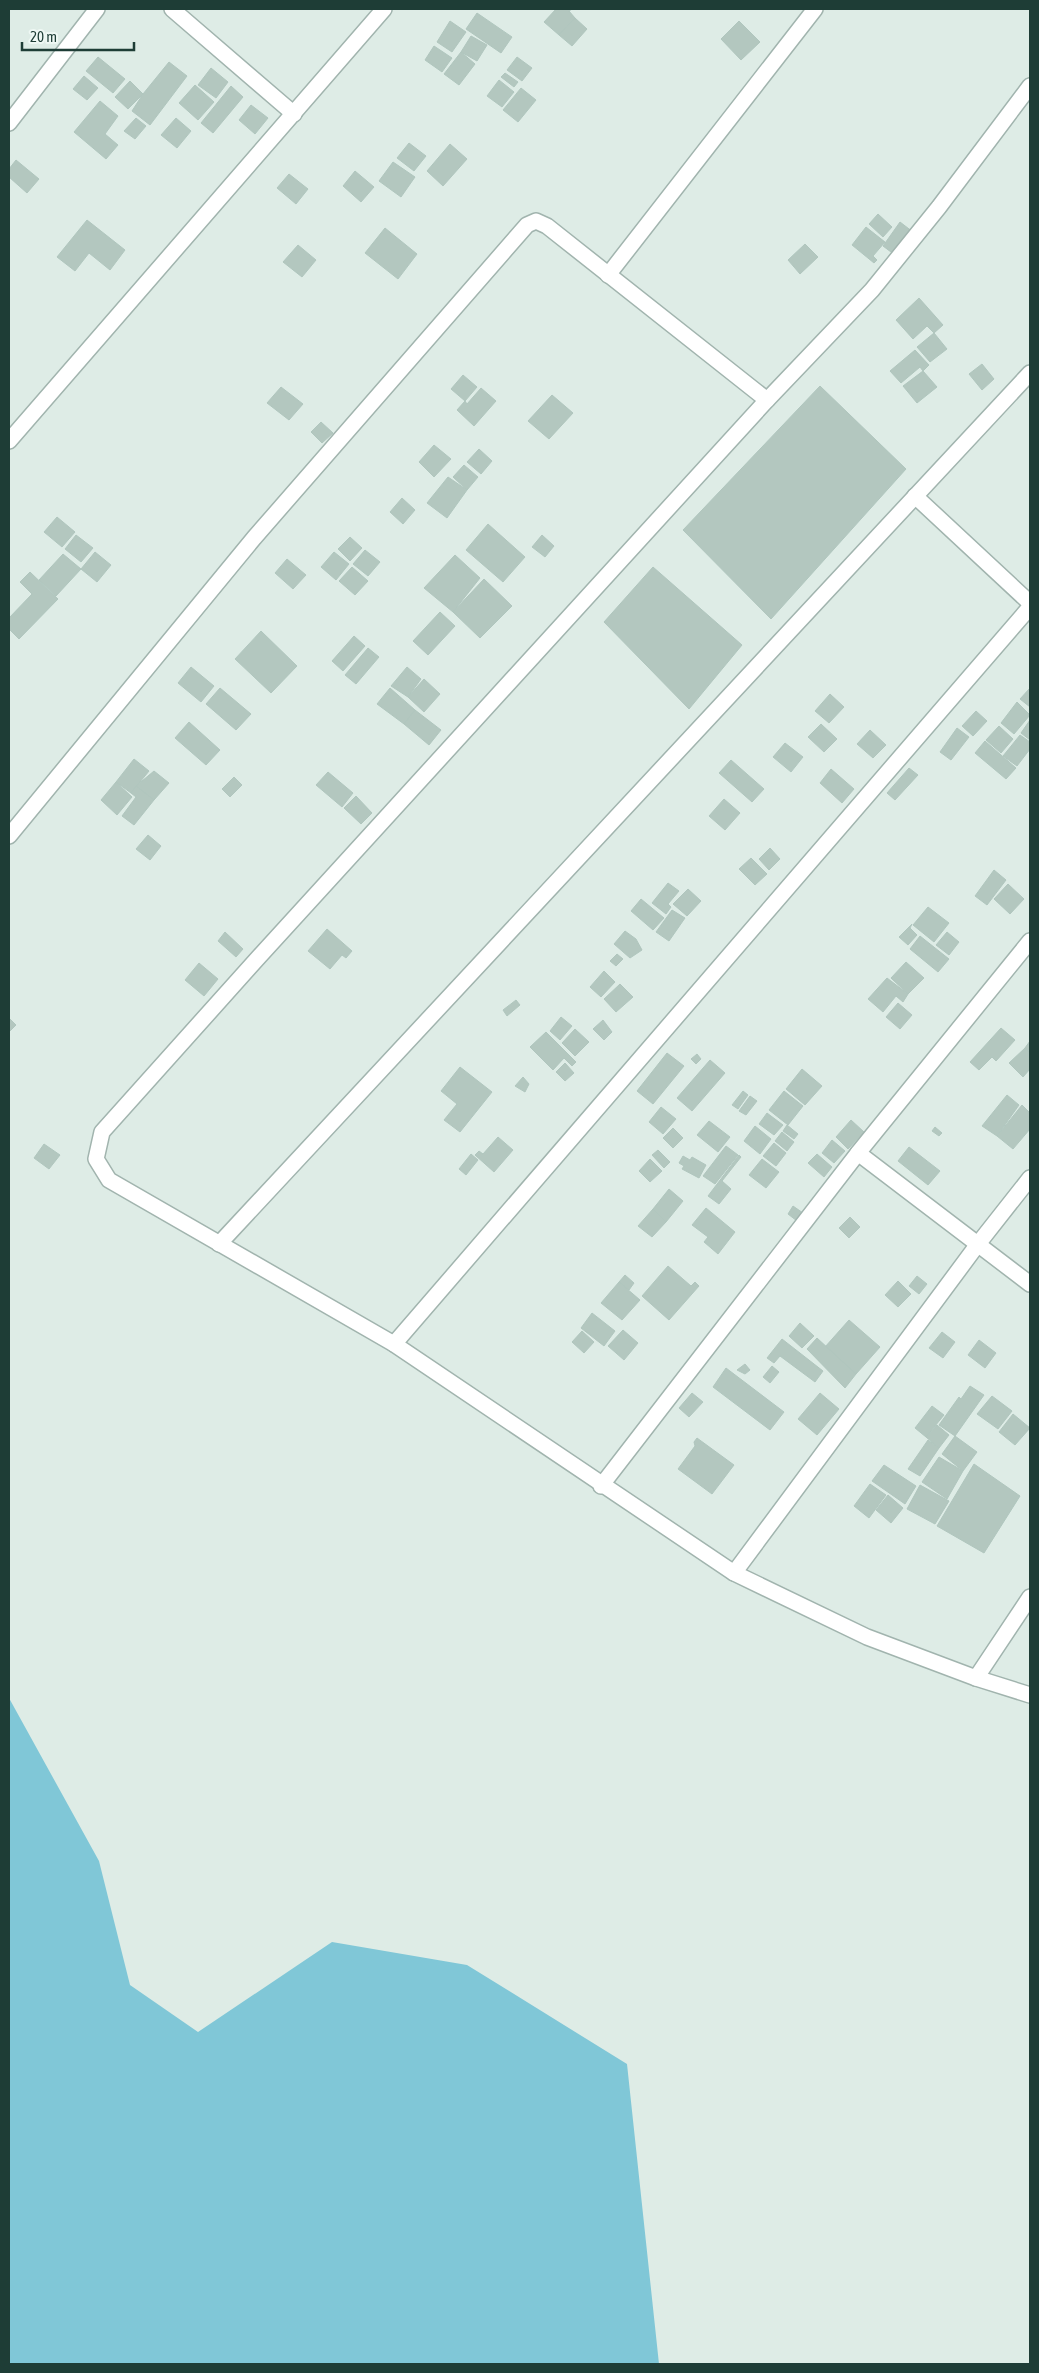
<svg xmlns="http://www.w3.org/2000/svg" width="1039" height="2373" viewBox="0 0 1039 2373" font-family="'Asap Condensed',sans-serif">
<rect width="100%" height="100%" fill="#deece6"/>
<path fill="#80c7d7" d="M 9,1698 L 99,1861 L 130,1985 L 198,2032 L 332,1942 L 467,1965 L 627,2064 L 659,2364 L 9,2364 Z"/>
<g fill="#b3c7bf" stroke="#b0c6be">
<path d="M 556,9 L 572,9 L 569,11 L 575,18 L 559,35 L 544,22 Z"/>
<path d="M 477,13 L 512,37 L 501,53 L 466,29 Z"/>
<path d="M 575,18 L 587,29 L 572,46 L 559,35 Z"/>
<path d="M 450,21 L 466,32 L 452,52 L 437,42 Z"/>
<path d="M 739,21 L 760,42 L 741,60 L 721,39 Z"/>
<path d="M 471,36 L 487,45 L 477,61 L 461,52 Z"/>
<path d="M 434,46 L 452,58 L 442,72 L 425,60 Z"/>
<path d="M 461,52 L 475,64 L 459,85 L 444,74 Z"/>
<path d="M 98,57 L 125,79 L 113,93 L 86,71 Z"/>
<path d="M 517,57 L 532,68 L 522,81 L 507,70 Z"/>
<path d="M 169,62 L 187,76 L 150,125 L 132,111 L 143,94 Z"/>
<path d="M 211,68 L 228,82 L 216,98 L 198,85 Z"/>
<path d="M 505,73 L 518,82 L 514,87 L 501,77 Z"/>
<path d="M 84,76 L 98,88 L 87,100 L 73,89 Z"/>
<path d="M 499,80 L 514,92 L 502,107 L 487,96 Z"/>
<path d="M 130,81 L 143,94 L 128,109 L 115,97 Z"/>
<path d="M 195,85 L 214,102 L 198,120 L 179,103 Z"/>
<path d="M 231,86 L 243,97 L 213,133 L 201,123 Z"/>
<path d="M 521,88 L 536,100 L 518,122 L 503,110 Z"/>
<path d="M 100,101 L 118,116 L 105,134 L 118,145 L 106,159 L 74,132 Z"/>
<path d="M 251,105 L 268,118 L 255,134 L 239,120 Z"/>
<path d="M 136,118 L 146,126 L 135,139 L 124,131 Z"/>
<path d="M 176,118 L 191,131 L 177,148 L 161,135 Z"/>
<path d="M 409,143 L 426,156 L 414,171 L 397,158 Z"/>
<path d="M 450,144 L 467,159 L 443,186 L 427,171 Z"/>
<path d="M 16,160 L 39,179 L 27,193 L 9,177 L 9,169 Z"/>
<path d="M 393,162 L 415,177 L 401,197 L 379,181 Z"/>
<path d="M 355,171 L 374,187 L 361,202 L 343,186 Z"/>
<path d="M 289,174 L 308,189 L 296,204 L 277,188 Z"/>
<path d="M 878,214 L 892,227 L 883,237 L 869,224 Z"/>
<path d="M 87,220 L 125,250 L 110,270 L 89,253 L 75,271 L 57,257 Z"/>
<path d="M 900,222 L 913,232 L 895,255 L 883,246 Z"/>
<path d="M 866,227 L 885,242 L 873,256 L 877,260 L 874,263 L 852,245 Z"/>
<path d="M 385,228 L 417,254 L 398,279 L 365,253 Z"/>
<path d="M 805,244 L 818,257 L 800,274 L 788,260 Z"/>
<path d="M 298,245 L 316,260 L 302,277 L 283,262 Z"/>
<path d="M 919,298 L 943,325 L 934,333 L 927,326 L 913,339 L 896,320 Z"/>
<path d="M 934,333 L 947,349 L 930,362 L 917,347 Z"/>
<path d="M 915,350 L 929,365 L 923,371 L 920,367 L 901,383 L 890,371 Z"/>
<path d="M 982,364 L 994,379 L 982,390 L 969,374 Z"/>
<path d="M 923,371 L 937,387 L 917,403 L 903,386 Z"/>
<path d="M 463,375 L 477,387 L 465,401 L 451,389 Z"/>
<path d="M 820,386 L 906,469 L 771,619 L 683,530 Z"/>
<path d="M 281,387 L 303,404 L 289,420 L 267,403 Z"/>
<path d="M 481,388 L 496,401 L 474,426 L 457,410 L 465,401 L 467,404 Z"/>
<path d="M 552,395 L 573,413 L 549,439 L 528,421 Z"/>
<path d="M 321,422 L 333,433 L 322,443 L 311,432 Z"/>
<path d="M 434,445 L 451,459 L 434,477 L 419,462 Z"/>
<path d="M 479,449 L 492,461 L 481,474 L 467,462 Z"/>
<path d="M 464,465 L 478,477 L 467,490 L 453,477 Z"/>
<path d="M 448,477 L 467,490 L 447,518 L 427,503 Z"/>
<path d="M 402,498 L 415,510 L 403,524 L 390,512 Z"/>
<path d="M 57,517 L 75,532 L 62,547 L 44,532 Z"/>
<path d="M 488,524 L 525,557 L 503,582 L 466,550 Z"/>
<path d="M 76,535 L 93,548 L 81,562 L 65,549 Z"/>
<path d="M 542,535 L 554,546 L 545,557 L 532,547 Z"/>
<path d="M 350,537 L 362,548 L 350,561 L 338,549 Z"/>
<path d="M 365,550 L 380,562 L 368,576 L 353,564 Z"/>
<path d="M 95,552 L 111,565 L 97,582 L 81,569 Z"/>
<path d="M 334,552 L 349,564 L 336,580 L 321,567 Z"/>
<path d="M 63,554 L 81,569 L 56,596 L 39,580 Z"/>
<path d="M 455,555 L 480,578 L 453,612 L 424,588 Z"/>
<path d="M 287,559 L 306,575 L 293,589 L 275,573 Z"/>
<path d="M 352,567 L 368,581 L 355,595 L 339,581 Z"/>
<path d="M 653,567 L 742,645 L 689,709 L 604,622 Z"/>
<path d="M 30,572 L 58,599 L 19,639 L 9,629 L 9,618 L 32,594 L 20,582 Z"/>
<path d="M 484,579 L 512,606 L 480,638 L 453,612 Z"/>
<path d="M 440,612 L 455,626 L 428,655 L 413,641 Z"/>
<path d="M 261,631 L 297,666 L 271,693 L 235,659 Z"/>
<path d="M 354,636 L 365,646 L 343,671 L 332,661 Z"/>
<path d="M 368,648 L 379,657 L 356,684 L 345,675 Z"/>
<path d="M 191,667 L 214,686 L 201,702 L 178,683 Z"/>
<path d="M 407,667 L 421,679 L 408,697 L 391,686 Z"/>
<path d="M 424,679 L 440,694 L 424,712 L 408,697 Z"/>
<path d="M 220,688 L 251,714 L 236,730 L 206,704 Z"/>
<path d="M 390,688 L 415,710 L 404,724 L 377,704 Z"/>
<path d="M 1030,688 L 1030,707 L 1020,699 Z"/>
<path d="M 830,694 L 844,707 L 829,723 L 815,711 Z"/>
<path d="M 1017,702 L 1030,715 L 1014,734 L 1001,723 Z"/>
<path d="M 415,710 L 441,730 L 429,745 L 404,724 Z"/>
<path d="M 976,711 L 987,721 L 973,736 L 962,726 Z"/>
<path d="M 1030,720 L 1030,740 L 1021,733 Z"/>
<path d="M 189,722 L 220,750 L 206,765 L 175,738 Z"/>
<path d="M 821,724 L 837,739 L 824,752 L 808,737 Z"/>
<path d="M 999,726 L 1013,739 L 1001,753 L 986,740 Z"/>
<path d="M 957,728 L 969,737 L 951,760 L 940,752 Z"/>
<path d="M 870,730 L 886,745 L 873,758 L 857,744 Z"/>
<path d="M 1020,735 L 1030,742 L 1030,749 L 1017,766 L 1003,756 Z"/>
<path d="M 985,741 L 1016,768 L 1006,779 L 975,753 Z"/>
<path d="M 785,743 L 803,757 L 791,772 L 773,757 Z"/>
<path d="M 134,759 L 149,771 L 131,793 L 116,782 Z"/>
<path d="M 731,760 L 764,789 L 752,802 L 719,773 Z"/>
<path d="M 909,768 L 918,775 L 895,800 L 887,793 Z"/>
<path d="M 831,769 L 854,789 L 842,803 L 820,783 Z"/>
<path d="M 154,771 L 169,783 L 154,800 L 136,786 Z"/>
<path d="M 328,772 L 353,793 L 342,807 L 316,785 Z"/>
<path d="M 234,777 L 242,785 L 230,797 L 222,789 Z"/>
<path d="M 116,782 L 132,797 L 117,815 L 101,800 Z"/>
<path d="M 136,786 L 154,800 L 134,825 L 122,816 L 136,797 L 131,793 Z"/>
<path d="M 356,796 L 372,813 L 361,824 L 344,808 Z"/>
<path d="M 724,799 L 740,813 L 725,830 L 709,816 Z"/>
<path d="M 148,835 L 161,846 L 150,860 L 136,849 Z"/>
<path d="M 770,848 L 780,859 L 769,870 L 759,859 Z"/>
<path d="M 751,858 L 767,874 L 755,885 L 739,869 Z"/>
<path d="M 994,870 L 1006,880 L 987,905 L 975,896 Z"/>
<path d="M 668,883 L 679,891 L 668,904 L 671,907 L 666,914 L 652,903 Z"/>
<path d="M 1008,884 L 1024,899 L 1010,914 L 994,899 Z"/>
<path d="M 688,889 L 701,901 L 687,916 L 673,904 Z"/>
<path d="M 641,899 L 664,918 L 653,930 L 631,911 Z"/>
<path d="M 928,907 L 949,923 L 934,942 L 913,925 Z"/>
<path d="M 672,910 L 685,918 L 669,941 L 656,932 Z"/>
<path d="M 912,924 L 910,928 L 917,935 L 908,945 L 899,937 Z"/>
<path d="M 327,929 L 352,951 L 346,958 L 342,955 L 330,969 L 308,951 Z"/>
<path d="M 625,931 L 636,939 L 642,950 L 630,958 L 614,944 Z"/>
<path d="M 225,932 L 243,949 L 236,957 L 218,941 Z"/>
<path d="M 947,932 L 959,942 L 949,955 L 936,945 Z"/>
<path d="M 920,936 L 949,959 L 938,972 L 910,949 Z"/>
<path d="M 617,954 L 623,959 L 616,966 L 610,961 Z"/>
<path d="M 906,962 L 924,978 L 908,994 L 891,978 Z"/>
<path d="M 199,963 L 218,979 L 204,996 L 185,980 Z"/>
<path d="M 604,971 L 615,982 L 601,997 L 590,987 Z"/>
<path d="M 887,978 L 908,994 L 903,1002 L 896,996 L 883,1012 L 868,999 Z"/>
<path d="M 620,984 L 633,997 L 616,1012 L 604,999 Z"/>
<path d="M 516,1000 L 520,1005 L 507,1016 L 503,1010 Z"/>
<path d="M 898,1003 L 912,1015 L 900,1029 L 886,1017 Z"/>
<path d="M 561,1017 L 572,1026 L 560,1040 L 550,1031 Z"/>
<path d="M 9,1018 L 16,1025 L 9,1032 Z"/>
<path d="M 603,1020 L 612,1032 L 604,1040 L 593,1029 Z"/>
<path d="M 1001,1028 L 1015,1040 L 996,1061 L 992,1057 L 979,1070 L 970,1062 Z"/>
<path d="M 575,1029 L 589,1042 L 575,1056 L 562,1043 Z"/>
<path d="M 546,1032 L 576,1062 L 572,1066 L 564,1058 L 553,1070 L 530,1047 Z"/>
<path d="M 1030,1041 L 1030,1052 L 1025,1048 Z"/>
<path d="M 1025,1048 L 1030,1053 L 1030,1069 L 1023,1077 L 1009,1063 Z"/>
<path d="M 667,1053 L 684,1066 L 653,1104 L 637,1091 Z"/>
<path d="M 697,1054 L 701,1059 L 696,1064 L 691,1059 Z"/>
<path d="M 710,1060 L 725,1073 L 692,1111 L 677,1098 Z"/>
<path d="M 565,1063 L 574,1073 L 565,1081 L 556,1072 Z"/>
<path d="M 460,1067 L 492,1092 L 460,1132 L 444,1120 L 457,1104 L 441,1091 Z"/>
<path d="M 802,1069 L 822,1086 L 805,1105 L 786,1089 Z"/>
<path d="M 523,1077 L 529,1084 L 525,1092 L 515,1086 Z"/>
<path d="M 743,1091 L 748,1095 L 738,1109 L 732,1105 Z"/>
<path d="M 784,1091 L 803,1106 L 788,1125 L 769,1110 Z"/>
<path d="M 1007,1095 L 1019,1105 L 997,1136 L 982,1126 Z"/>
<path d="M 750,1096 L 757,1101 L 746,1115 L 739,1111 Z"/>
<path d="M 1022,1105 L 1030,1113 L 1030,1129 L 1013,1149 L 997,1136 Z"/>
<path d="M 661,1107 L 676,1119 L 663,1134 L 649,1122 Z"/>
<path d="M 767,1113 L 783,1125 L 774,1135 L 759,1124 Z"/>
<path d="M 851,1120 L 864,1132 L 848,1149 L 836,1137 Z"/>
<path d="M 709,1121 L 730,1137 L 718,1152 L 697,1135 Z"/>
<path d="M 787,1125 L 798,1134 L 794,1139 L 783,1131 Z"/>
<path d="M 755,1126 L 771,1139 L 760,1154 L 744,1141 Z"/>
<path d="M 935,1127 L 942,1133 L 939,1136 L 932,1131 Z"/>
<path d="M 673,1128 L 683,1138 L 673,1148 L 663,1138 Z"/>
<path d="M 782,1132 L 794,1142 L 787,1151 L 775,1141 Z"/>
<path d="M 498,1137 L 513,1150 L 494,1172 L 475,1155 L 479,1151 L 483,1154 Z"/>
<path d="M 832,1140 L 845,1151 L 834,1163 L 822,1153 Z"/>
<path d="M 774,1143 L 786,1153 L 776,1166 L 763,1156 Z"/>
<path d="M 44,1144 L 60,1155 L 49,1169 L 34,1158 Z"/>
<path d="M 726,1146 L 738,1155 L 715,1184 L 703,1176 Z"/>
<path d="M 909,1147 L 940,1171 L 928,1185 L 898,1161 Z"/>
<path d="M 658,1150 L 670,1162 L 664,1168 L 652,1155 Z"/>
<path d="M 471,1154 L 478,1160 L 466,1175 L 459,1169 Z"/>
<path d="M 817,1154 L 832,1167 L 824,1177 L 808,1163 Z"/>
<path d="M 739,1155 L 741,1157 L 722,1181 L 731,1189 L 719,1204 L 708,1196 Z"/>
<path d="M 683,1156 L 690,1160 L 692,1157 L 706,1165 L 699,1178 L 682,1169 L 684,1166 L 679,1163 Z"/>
<path d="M 650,1159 L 662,1171 L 650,1182 L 639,1171 Z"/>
<path d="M 762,1159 L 779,1172 L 766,1188 L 749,1175 Z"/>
<path d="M 669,1189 L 683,1201 L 666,1222 L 653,1209 Z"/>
<path d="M 793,1206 L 803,1213 L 797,1221 L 788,1214 Z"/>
<path d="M 706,1208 L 735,1232 L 718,1254 L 704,1242 L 708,1237 L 692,1225 Z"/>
<path d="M 653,1209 L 666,1222 L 652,1237 L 638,1226 Z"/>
<path d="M 850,1217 L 860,1227 L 849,1238 L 839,1228 Z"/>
<path d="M 668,1266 L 691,1286 L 695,1282 L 699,1286 L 669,1320 L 642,1296 Z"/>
<path d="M 625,1275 L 634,1283 L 629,1290 L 619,1282 Z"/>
<path d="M 917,1276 L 927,1284 L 919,1294 L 909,1286 Z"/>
<path d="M 898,1281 L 911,1294 L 898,1307 L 885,1295 Z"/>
<path d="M 619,1282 L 640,1300 L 622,1320 L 601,1303 Z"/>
<path d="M 592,1313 L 615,1331 L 604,1346 L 581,1328 Z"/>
<path d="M 849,1320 L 880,1347 L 856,1374 L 825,1347 Z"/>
<path d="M 800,1323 L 814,1336 L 802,1348 L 789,1336 Z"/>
<path d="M 623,1330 L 638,1343 L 624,1360 L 608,1346 Z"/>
<path d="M 582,1331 L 594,1342 L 584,1353 L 572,1342 Z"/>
<path d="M 942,1332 L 955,1342 L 943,1358 L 929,1348 Z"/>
<path d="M 817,1338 L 856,1374 L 845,1388 L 807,1349 Z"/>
<path d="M 782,1339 L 823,1371 L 815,1382 L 780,1356 L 774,1363 L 767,1358 Z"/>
<path d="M 979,1340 L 996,1353 L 985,1368 L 968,1355 Z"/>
<path d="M 745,1364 L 750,1370 L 745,1374 L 737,1370 Z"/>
<path d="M 772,1366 L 779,1372 L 770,1383 L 763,1377 Z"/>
<path d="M 726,1368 L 784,1412 L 770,1430 L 713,1387 Z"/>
<path d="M 970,1386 L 984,1395 L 955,1436 L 939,1425 L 959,1397 L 961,1399 Z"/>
<path d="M 692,1393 L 703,1402 L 689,1417 L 679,1408 Z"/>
<path d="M 820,1393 L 839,1409 L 817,1435 L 798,1419 Z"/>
<path d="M 992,1396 L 1012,1411 L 998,1429 L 977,1414 Z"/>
<path d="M 932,1406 L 944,1415 L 926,1437 L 915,1428 Z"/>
<path d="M 1013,1414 L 1030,1428 L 1015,1445 L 999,1432 Z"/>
<path d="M 937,1425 L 949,1435 L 939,1448 L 926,1437 Z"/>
<path d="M 955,1436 L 977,1452 L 963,1471 L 942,1454 Z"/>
<path d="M 697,1438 L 734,1465 L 712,1494 L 678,1469 L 695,1446 L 694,1442 Z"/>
<path d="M 928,1440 L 939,1448 L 920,1476 L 908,1469 Z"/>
<path d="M 939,1457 L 963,1471 L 947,1499 L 922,1482 Z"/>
<path d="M 974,1464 L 1020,1496 L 984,1553 L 937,1526 Z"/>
<path d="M 884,1465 L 916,1486 L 905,1504 L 872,1481 Z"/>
<path d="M 870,1484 L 886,1495 L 869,1518 L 854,1506 Z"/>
<path d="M 920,1485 L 949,1501 L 935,1524 L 907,1509 Z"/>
<path d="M 888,1495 L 903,1508 L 891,1523 L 876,1510 Z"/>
</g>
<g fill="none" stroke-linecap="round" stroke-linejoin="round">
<g stroke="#a1b4ae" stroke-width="18">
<g id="minor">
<path d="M 172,9 L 294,114"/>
<path d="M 1030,86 L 939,207 L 872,290 L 767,400 L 257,959 L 102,1132 L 96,1159 L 109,1180 L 394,1344 L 734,1573 L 867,1637 L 976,1678 L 1030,1695"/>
<path d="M 9,123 L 97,9"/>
<path d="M 608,275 L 815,9"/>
<path d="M 9,441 L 384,9"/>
<path d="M 915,496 L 1030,603"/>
<path d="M 9,836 L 254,538 L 527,225 L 536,221 L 547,226 L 767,400"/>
<path d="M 858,1153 L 1030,1284"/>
<path d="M 219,1244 L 1030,373"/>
<path d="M 394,1344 L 1030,607"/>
<path d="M 601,1486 L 858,1153 L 1030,941"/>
<path d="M 734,1573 L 978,1244 L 1030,1178"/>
<path d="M 976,1678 L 1030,1597"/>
</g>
</g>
<use href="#minor" stroke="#fff" stroke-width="15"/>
</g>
<rect width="1039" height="2373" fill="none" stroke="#1e3d36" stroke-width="20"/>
<path d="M22 42v8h112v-8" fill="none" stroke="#1e3d36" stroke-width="2.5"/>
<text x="30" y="42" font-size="15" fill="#1e3d36" stroke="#eff8f4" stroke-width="4" paint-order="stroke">20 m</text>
</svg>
